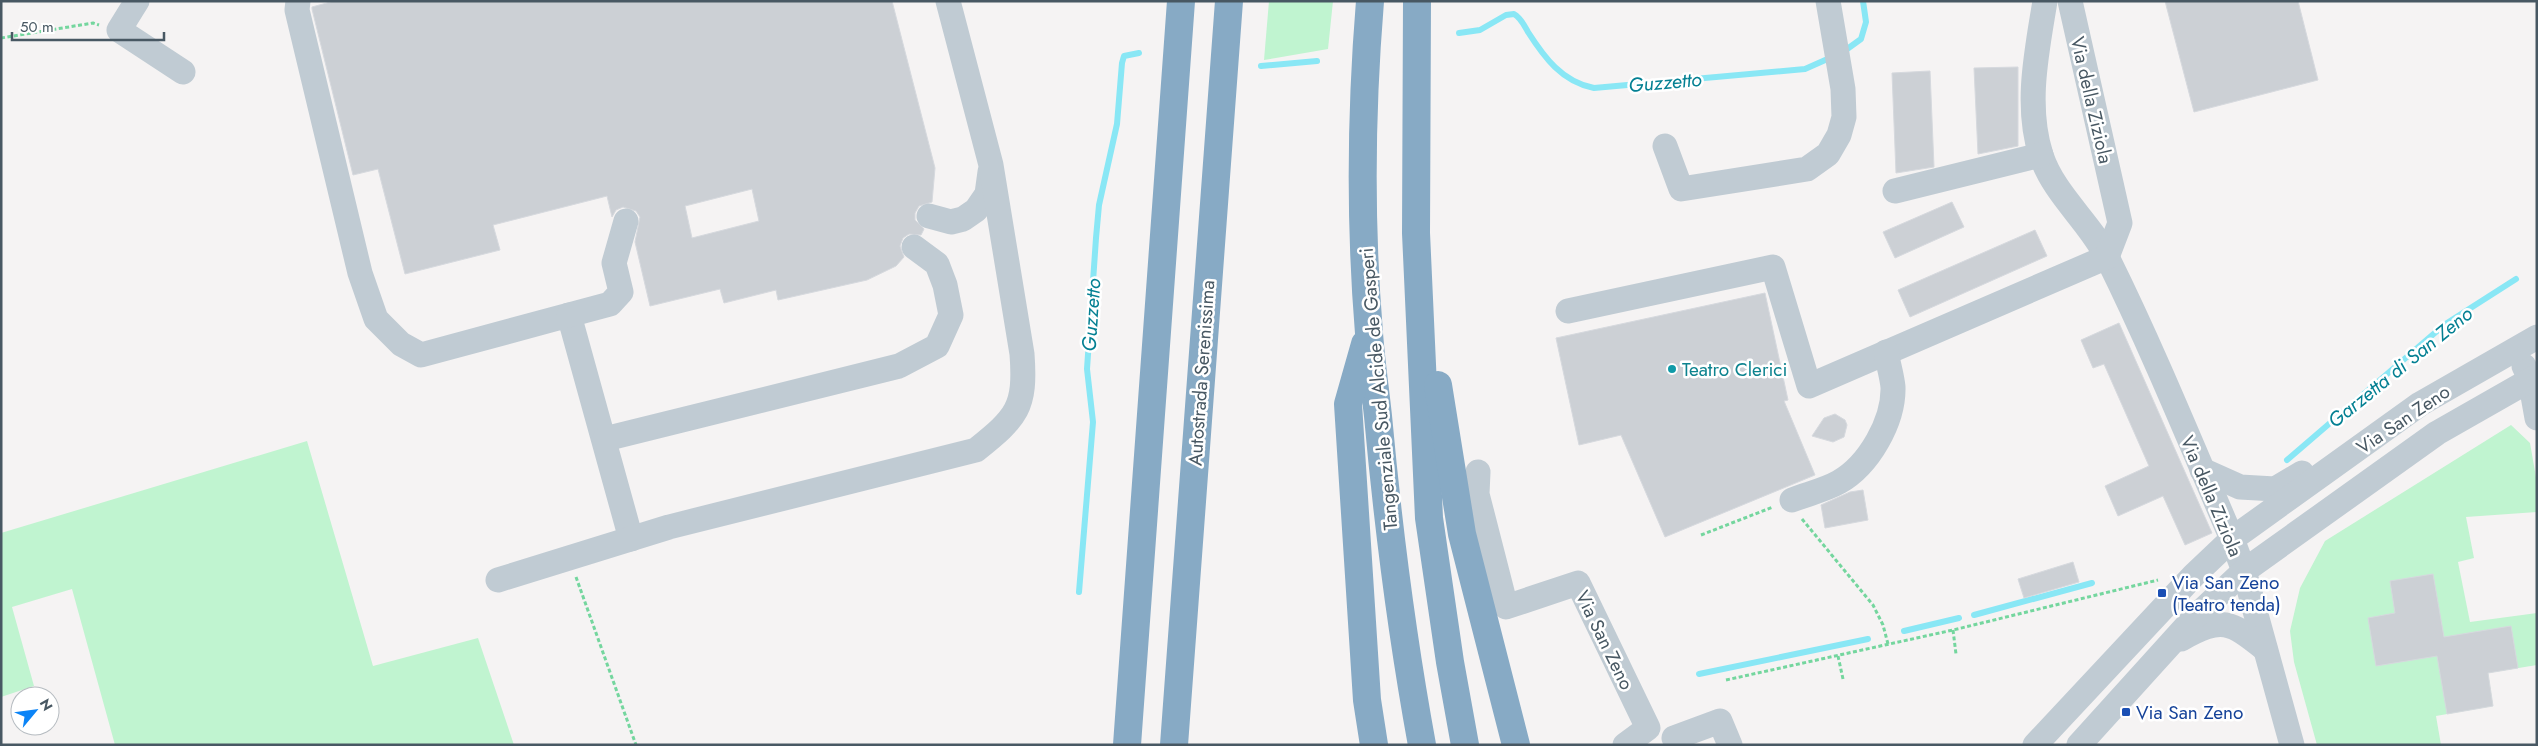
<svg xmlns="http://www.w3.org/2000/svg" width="2538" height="746" viewBox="0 0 2538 746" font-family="Jost,sans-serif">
<rect width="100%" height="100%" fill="#f5f3f3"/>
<g fill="#c0f4d0">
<path d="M 1269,1 L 1333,1 L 1328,49 L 1264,60 Z"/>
<path d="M 2511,425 L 2530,443 L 2537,483 L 2537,512 L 2466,517 L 2474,558 L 2458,562 L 2470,622 L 2537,613 L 2537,665 L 2488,673 L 2493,706 L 2436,716 L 2441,745 L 2317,745 L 2294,662 L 2290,631 L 2300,588 L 2325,541 Z"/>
<path d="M 307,441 L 373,666 L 478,638 L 514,745 L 115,745 L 72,589 L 12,607 L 34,686 L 1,697 L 1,533 Z"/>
</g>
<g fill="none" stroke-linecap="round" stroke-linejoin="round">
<g stroke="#89e7f5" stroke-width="6">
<path d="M 1459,33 L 1480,30 L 1506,15 L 1514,14 C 1521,18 1524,25 1528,32 C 1544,57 1562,82 1594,88 L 1805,69 L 1832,57"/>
<path d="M 1843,52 L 1861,39 L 1866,22 L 1863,1"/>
<path d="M 1261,66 L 1317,61"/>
<path d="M 2287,460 L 2444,325 L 2516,279"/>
<path d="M 1079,592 L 1093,422 L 1087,369 L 1096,238 L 1099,205 L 1117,124 L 1122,63 L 1124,56 L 1139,53"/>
<path d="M 1974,615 L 2092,583"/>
<path d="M 1904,631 L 1959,618"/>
<path d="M 1699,674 L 1868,639"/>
</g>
</g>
<g fill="#ccd0d5" stroke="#d6d9de" fill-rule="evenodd">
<path d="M 334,1 L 892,1 L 935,168 L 932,202 L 919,206 L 915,213 L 915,220 L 924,229 L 921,235 L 909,234 L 903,238 L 900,246 L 904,257 L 896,266 L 867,280 L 778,300 L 776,290 L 724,303 L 720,289 L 650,306 L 635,242 L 640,217 L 636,211 L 623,207 L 616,210 L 612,217 L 607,196 L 493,225 L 500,250 L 405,274 L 378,169 L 353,175 L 312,9 L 312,7 ZM 752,189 L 759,221 L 692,238 L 685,206 Z"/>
<path d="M 2165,1 L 2298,1 L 2318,80 L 2194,112 Z"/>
<path d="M 2018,67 L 2018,146 L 1978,154 L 1974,68 Z"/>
<path d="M 1930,71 L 1934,167 L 1896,173 L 1892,73 Z"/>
<path d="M 1952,202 L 1964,227 L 1895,258 L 1883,232 Z"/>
<path d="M 2035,230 L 2047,256 L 1910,317 L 1898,290 Z"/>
<path d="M 1765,293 L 1788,400 L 1784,401 L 1815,475 L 1665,537 L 1621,435 L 1579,445 L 1556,338 Z"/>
<path d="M 2119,323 L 2212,533 L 2185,545 L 2163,496 L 2118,516 L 2105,486 L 2149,466 L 2104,364 L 2093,368 L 2081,340 Z"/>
<path d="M 1835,414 L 1845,420 L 1847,425 L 1844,437 L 1833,442 L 1812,436 L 1824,418 Z"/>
<path d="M 1863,490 L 1868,520 L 1825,528 L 1821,505 L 1850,492 Z"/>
<path d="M 2073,562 L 2079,582 L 2024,598 L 2018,579 Z"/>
<path d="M 2433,574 L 2444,637 L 2511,626 L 2518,668 L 2488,673 L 2493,706 L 2447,714 L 2437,656 L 2376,666 L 2368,618 L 2395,613 L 2390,581 Z"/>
</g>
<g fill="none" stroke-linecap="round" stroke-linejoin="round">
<g stroke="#74d69e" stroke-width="3" stroke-dasharray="4 2.5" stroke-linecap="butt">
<path d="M 1,38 L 93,23 L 99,25"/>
<path d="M 1802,519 L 1873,605 L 1883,625 L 1888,644"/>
<path d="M 1701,535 L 1773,507"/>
<path d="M 576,577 L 636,745"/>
<path d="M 1953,630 L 1956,654"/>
<path d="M 1838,656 L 1843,679"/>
<path d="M 1726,680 L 1953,630 L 2158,580"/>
</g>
<g stroke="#c0cbd3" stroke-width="25">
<path d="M 137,1 L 119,30 L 183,72"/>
<path d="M 298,1 L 297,10 L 360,273 L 376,319 L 401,344 L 421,355 L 569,315 L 631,539"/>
<path d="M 2045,1 C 2037,51 2025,105 2041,155 C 2054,195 2091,223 2108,259 C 2153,350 2192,446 2232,539 L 2244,571 L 2292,745"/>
<path d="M 1665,146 L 1681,189 L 1807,169 L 1828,154 L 1839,135 L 1844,117 L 1843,89 L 1828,1"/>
<path d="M 1895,191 L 2041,155"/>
<path d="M 929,216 L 951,222 L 963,219 L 976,210 L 987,194 L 990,172"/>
<path d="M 1568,311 L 1773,267 L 1809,386 L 2107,257 L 2120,223 L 2070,1"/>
<path d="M 569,315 L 610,304 L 621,292 L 614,263 L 626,221"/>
<path d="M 2524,366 L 2530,379 L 2537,418"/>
<path d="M 605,439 L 899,366 L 937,346 L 951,315 L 945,285 L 937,264 L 914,247"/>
<path d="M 2202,470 L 2240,487 L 2275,489 L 2302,473"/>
<path d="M 1478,472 L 1477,494 L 1506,607 L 1578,583 L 1648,728 L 1625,745"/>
<path d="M 1792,500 C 1807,494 1825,490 1839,482 C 1869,465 1894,421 1893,387 C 1892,376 1888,363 1886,352"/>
<path d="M 498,580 L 669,527 L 976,450 C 1017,417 1026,408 1022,354 L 991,165 L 948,1"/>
<path d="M 2181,639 C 2222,616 2230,621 2265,649"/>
<path d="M 1674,738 L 1720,721 L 1730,745"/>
<path d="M 2035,745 L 2194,575 L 2232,539 L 2420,404 L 2537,337"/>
<path d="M 2079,745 L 2193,619 L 2244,571 L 2437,433 L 2537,376"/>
</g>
<g stroke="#87aac5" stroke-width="28">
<path d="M 1370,1 C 1361,111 1360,224 1369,333 C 1371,361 1375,388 1378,416 C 1388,526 1402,636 1422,745"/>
<path d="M 1417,1 L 1416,233 L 1429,518 L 1450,662 L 1465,745"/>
<path d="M 1365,344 L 1348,404 L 1367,700 L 1374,745"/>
<path d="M 1438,385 L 1462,534 L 1516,745"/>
<path d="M 1127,745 L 1181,1"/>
<path d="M 1174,745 L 1229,1"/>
</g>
</g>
<circle fill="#0f9aa8" stroke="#fff" stroke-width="2" cx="1672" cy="369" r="5"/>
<g fill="#1a4fb4" stroke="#fff" stroke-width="2">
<rect x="2157" y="588" width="10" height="10" rx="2.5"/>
<rect x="2121" y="707" width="10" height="10" rx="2.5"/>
</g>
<g text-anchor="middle" stroke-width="5" stroke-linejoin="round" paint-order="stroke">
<g font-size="19" fill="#485863" stroke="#fff">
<text transform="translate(2092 100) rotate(77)" y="7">Via della Ziziola</text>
<text transform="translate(1201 373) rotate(-86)" y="7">Autostrada Serenissima</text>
<text transform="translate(1378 389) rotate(-95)" y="7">Tangenziale Sud Alcide de Gasperi</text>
<text transform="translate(2403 419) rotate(-34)" y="7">Via San Zeno</text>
<text transform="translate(2212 496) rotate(67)" y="7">Via della Ziziola</text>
<text transform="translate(1605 640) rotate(64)" y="7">Via San Zeno</text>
</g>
<g font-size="19" fill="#0d838f" stroke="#fff" text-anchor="start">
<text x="1682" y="376">Teatro Clerici</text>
</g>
<g font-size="19" fill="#164399" stroke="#fff" text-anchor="start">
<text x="2172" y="589">Via San Zeno<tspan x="2172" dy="22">(Teatro tenda)</tspan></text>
<text x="2136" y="719">Via San Zeno</text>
</g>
<g font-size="20" font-style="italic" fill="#048093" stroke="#fff">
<text transform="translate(1665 82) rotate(-5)" y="7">Guzzetto</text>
<text transform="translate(1091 315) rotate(-86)" y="7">Guzzetto</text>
<text transform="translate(2400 367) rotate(-39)" y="7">Garzetta di San Zeno</text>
</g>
</g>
<rect width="2538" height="746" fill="none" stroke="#485863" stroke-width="5"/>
<g transform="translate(35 711) rotate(61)"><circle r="24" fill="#ffffff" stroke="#b6bcc1"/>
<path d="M0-4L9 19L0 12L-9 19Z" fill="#0b84f7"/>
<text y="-8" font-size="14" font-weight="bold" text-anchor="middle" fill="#485863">N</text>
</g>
<path d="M12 32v8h152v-8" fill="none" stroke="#485863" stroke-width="2.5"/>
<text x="20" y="32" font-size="15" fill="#485863" stroke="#ffffff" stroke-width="4" paint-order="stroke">50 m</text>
</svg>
